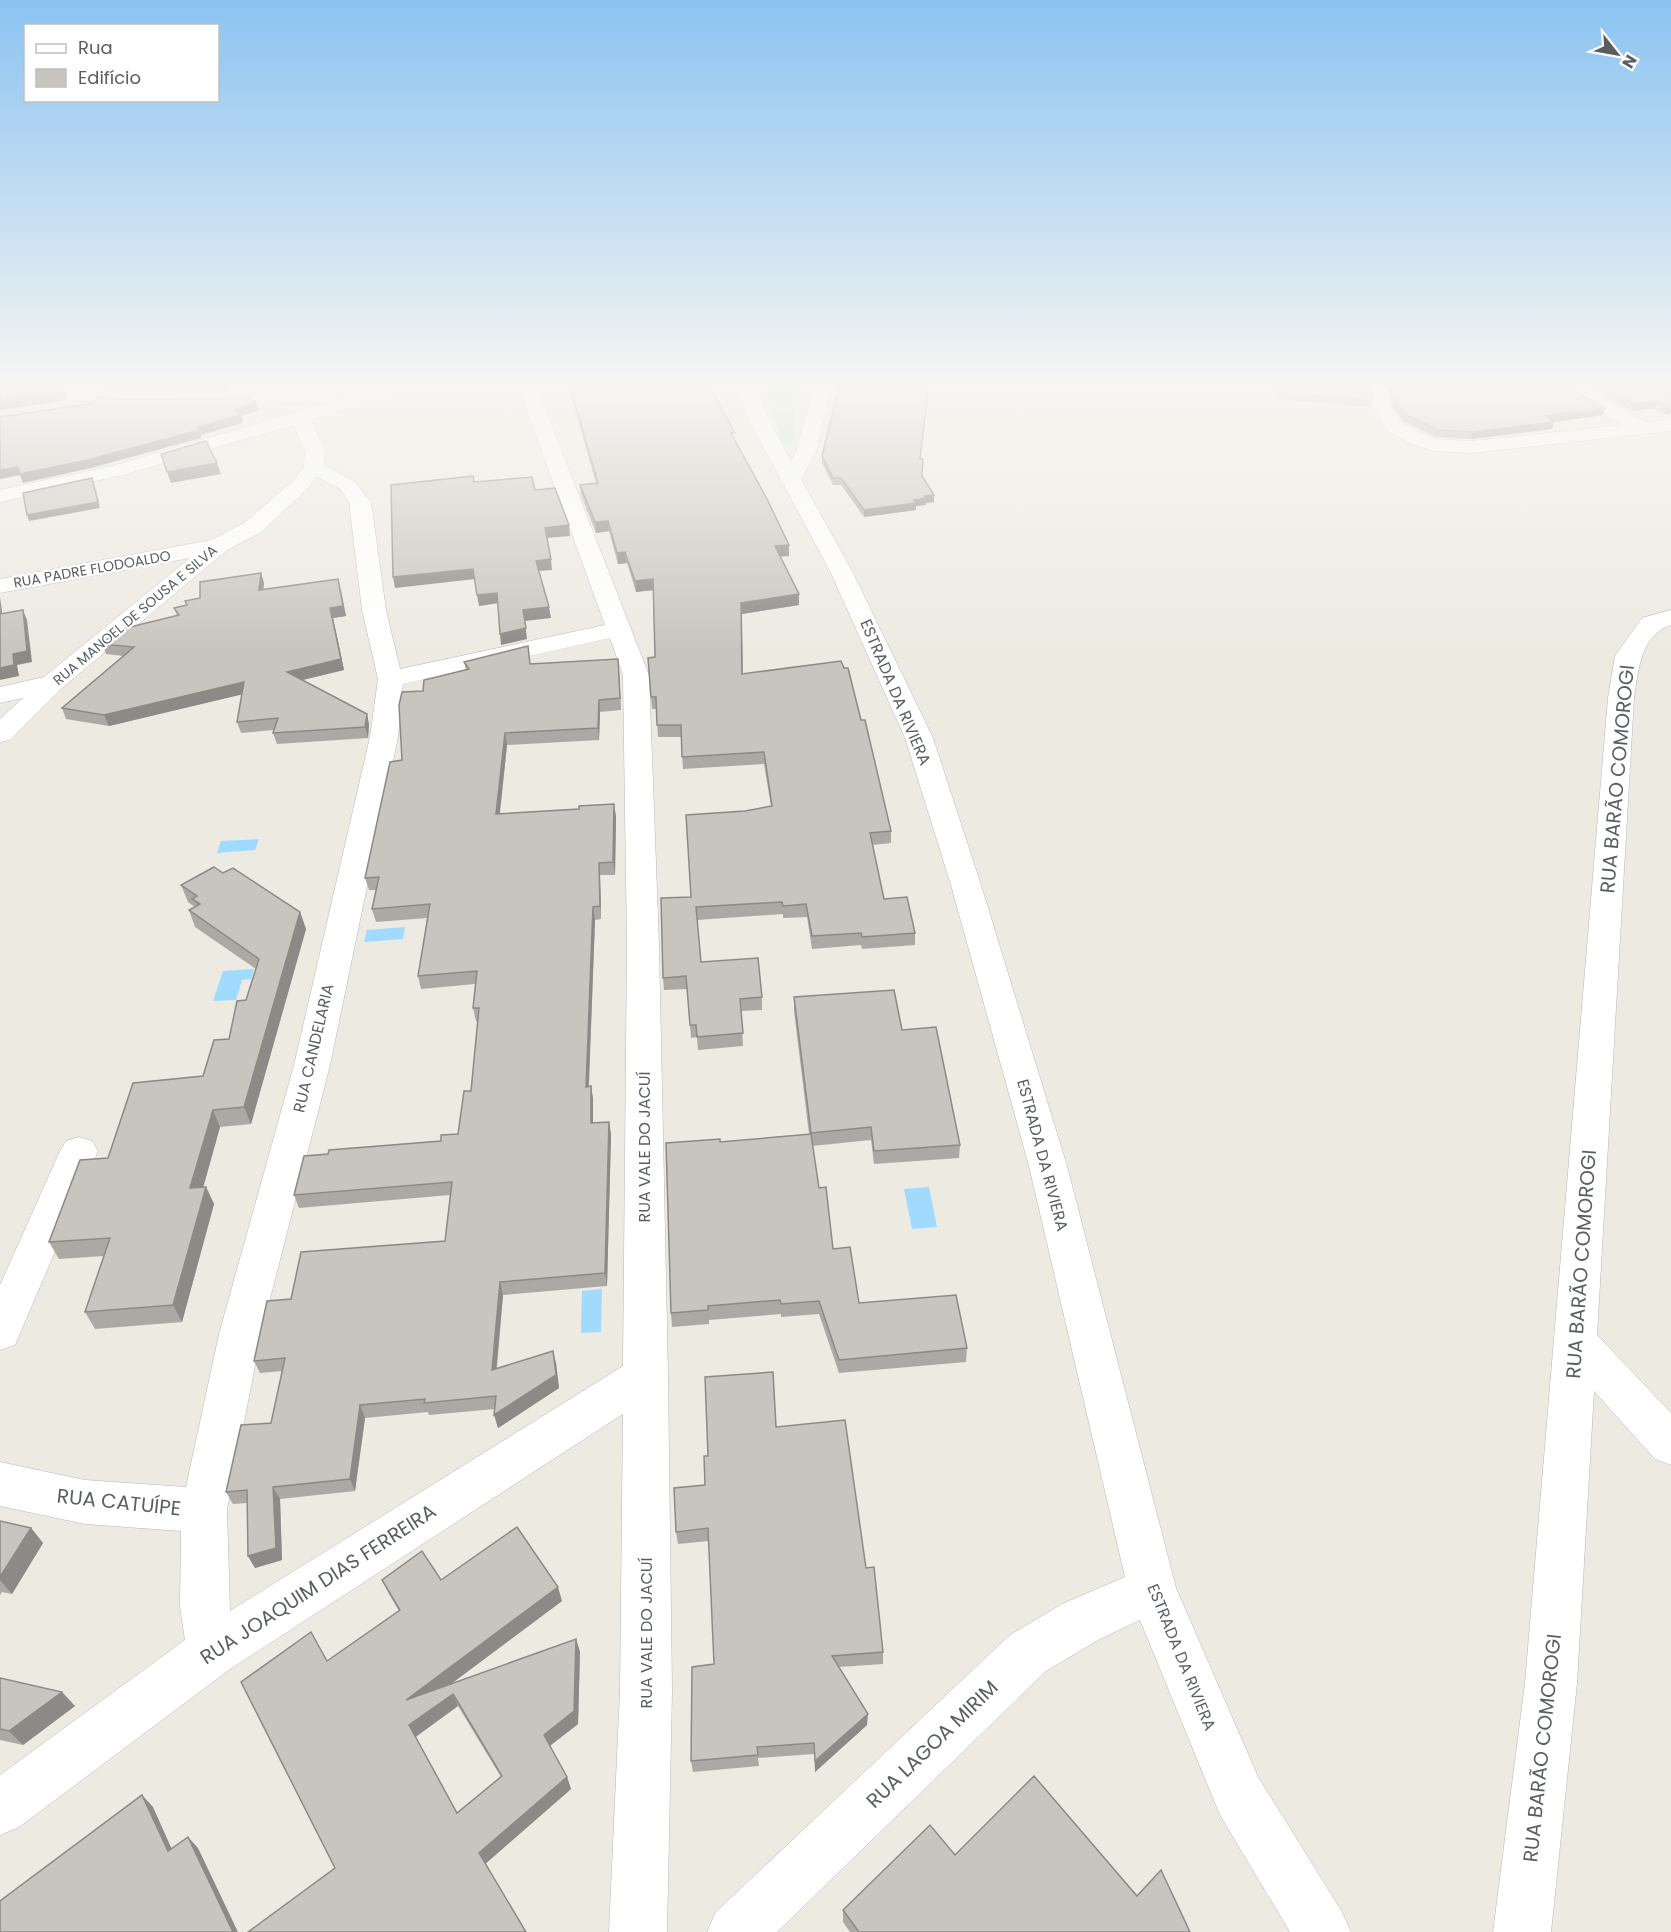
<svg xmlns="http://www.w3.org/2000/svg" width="1671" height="1932" viewBox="0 0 1671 1932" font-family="Poppins,sans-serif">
<rect width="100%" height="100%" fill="#edeae2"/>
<path fill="#c0e5be" d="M 764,383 L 800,383 L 792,426 L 797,439 L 791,443 L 780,440 Z"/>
<g fill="#a0daff">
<path d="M 259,839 L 255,850 L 217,853 L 221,841 Z"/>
<path d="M 405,927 L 403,939 L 364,942 L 367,930 Z"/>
<path d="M 254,969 L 251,979 L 242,980 L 236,1000 L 213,1001 L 223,971 Z"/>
<path d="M 929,1187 L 937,1227 L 912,1229 L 904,1189 Z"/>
<path d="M 602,1289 L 601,1332 L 581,1333 L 582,1291 Z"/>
</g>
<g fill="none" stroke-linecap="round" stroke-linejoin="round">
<g stroke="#b5b8bc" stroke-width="1">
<g id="minor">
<path d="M 18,383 C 52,379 88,392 122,393 C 191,397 260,392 329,391 L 336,393 L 338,397 L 336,400 L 397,383 L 424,383 L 421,387 L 311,420 L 325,451 L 324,465 L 354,481 L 371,502 L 386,610 L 400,669 L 605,625 L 517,383 L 535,383 L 649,675 L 659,945 L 668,1375 L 672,1691 L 667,1932 L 609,1932 L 620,1691 L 623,1414 L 230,1669 L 19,1827 L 0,1835 L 0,1775 L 185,1640 L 180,1607 L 181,1531 L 85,1524 L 0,1506 L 0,1462 L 85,1480 L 186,1487 L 219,1334 L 294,1065 L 370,737 L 378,679 L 362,610 L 349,502 L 340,489 L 317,477 L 306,490 L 260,533 L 227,550 L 62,688 L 10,740 L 0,742 L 0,719 L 23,698 L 0,703 L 0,687 L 44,677 L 190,558 L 0,593 L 0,579 L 211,540 L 244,523 L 292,482 L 304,467 L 305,451 L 294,425 L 123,475 L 0,502 L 0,490 L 112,466 L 328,403 L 122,405 L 68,399 L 21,387 ZM 610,638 L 623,675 L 627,945 L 623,1366 L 230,1611 L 227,1510 L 261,1334 L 330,1065 L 398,737 L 403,684 Z"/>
<path d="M 735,383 L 753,383 L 770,422 L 791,461 L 796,452 L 815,383 L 833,383 L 816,452 L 801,479 L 852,571 L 933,738 L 981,885 L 1067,1166 L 1176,1588 L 1258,1777 L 1342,1912 L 1351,1932 L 1290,1932 L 1220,1815 L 1140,1620 L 1098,1640 L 1046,1671 L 777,1932 L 707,1932 L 716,1912 L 1010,1635 L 1062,1604 L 1125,1577 L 1029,1166 L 951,885 L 905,738 L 830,571 L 750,422 Z"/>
<path d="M 1367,383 L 1385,383 L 1391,408 L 1402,423 L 1435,439 L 1471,441 L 1623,425 L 1560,387 L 1557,383 L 1578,383 L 1646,422 L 1671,419 L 1671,431 L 1471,453 L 1433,451 L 1409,443 L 1388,431 L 1373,408 Z"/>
<path d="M 1671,610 L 1671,625 C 1641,634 1638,671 1634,698 L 1597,1335 L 1671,1413 L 1671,1465 L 1655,1459 L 1594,1391 L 1577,1683 L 1551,1932 L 1493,1932 L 1525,1683 L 1608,698 L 1615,656 L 1642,618 Z"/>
<path d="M 79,1137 L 92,1141 L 98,1151 L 15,1345 L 0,1350 L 0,1285 L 60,1151 L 66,1141 Z"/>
</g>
</g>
<use href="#minor" fill="#fff" fill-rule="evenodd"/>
</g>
<g fill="#aca9a4" fill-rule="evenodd">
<path d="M 60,383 L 225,383 L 227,384 L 229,392 L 122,391 Z"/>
<path d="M 567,383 L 708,383 L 735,441 L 789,545 L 789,556 L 780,556 L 799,594 L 799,605 L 742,614 L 743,674 L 861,720 L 891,831 L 891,843 L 872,845 L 884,899 L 915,933 L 915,945 L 862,949 L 861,945 L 812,949 L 807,917 L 783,918 L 783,914 L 697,920 L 701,962 L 762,997 L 762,1010 L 741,1011 L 743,1046 L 698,1050 L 697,1037 L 691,1038 L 687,989 L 664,990 L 663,978 L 691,897 L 745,811 L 771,806 L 764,764 L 683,769 L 681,737 L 658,737 L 656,709 L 652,709 L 648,658 L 655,657 L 653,590 L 636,592 L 627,563 L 618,564 L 609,531 L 596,533 L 581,495 L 580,485 L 596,483 Z"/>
<path d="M 840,383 L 930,383 L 920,459 L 922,476 L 934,502 L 926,503 L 926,505 L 916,506 L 916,510 L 864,517 L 841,485 L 833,485 L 822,463 L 822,456 Z"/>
<path d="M 1251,383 L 1368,383 L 1372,400 L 1371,407 L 1275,399 L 1278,386 Z"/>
<path d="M 1386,383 L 1562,383 L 1605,408 L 1603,415 L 1554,422 L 1552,429 L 1471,439 L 1436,437 L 1403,421 L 1393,407 Z"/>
<path d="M 1582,383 L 1671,383 L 1671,413 L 1664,414 L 1654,408 L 1632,411 Z"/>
<path d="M 261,573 L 264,583 L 263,589 L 341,589 L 346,616 L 333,618 L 344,670 L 302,680 L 367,714 L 369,725 L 368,738 L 277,744 L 273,733 L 274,730 L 241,733 L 237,722 L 242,694 L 109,726 L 66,719 L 62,708 L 123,656 L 106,654 L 102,644 L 177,615 L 174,608 L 186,606 L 200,598 Z"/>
<path d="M 618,659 L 621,710 L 600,712 L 599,740 L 507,745 L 500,814 L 616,816 L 615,875 L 600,875 L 601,919 L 595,920 L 589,1087 L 591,1086 L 593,1099 L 593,1123 L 609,1122 L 611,1135 L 607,1286 L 503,1295 L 497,1368 L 556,1363 L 559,1388 L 498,1428 L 495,1409 L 429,1415 L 428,1412 L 365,1418 L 355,1491 L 280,1499 L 282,1560 L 255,1568 L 248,1556 L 247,1503 L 233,1504 L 226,1492 L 271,1423 L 282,1371 L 260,1373 L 254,1361 L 291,1299 L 445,1241 L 450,1195 L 299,1208 L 294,1195 L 328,1154 L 441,1141 L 458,1134 L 471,1091 L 478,1021 L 476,1021 L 473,1008 L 475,984 L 421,989 L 418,976 L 427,918 L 376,922 L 372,909 L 376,890 L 369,890 L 365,878 L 423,691 L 466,670 L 464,662 L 530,664 Z"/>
<path d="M 223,873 L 300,912 L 306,929 L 251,1124 L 220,1127 L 203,1187 L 206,1187 L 214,1204 L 182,1322 L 95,1329 L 85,1312 L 104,1256 L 59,1259 L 49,1242 L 108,1158 L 203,1076 L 229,1039 L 246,1000 L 256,969 L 195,927 L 189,910 L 195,907 L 188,902 L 181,885 Z"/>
<path d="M 794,997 L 902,1030 L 960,1145 L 959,1158 L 874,1164 L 871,1140 L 812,1146 L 819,1188 L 833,1249 L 859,1303 L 967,1348 L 966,1362 L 839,1373 L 819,1314 L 781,1317 L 781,1314 L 709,1320 L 709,1324 L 672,1327 L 671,1313 L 721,1142 L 809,1134 L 794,1011 Z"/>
<path d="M 776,1427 L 866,1568 L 883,1652 L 883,1664 L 839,1667 L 867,1725 L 815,1772 L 814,1754 L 758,1758 L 759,1766 L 693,1772 L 691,1761 L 714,1664 L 709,1541 L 678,1544 L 676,1532 L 705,1485 L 708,1456 Z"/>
<path d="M 0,1521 L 31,1528 L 43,1543 L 12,1594 L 2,1592 L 0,1595 Z"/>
<path d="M 382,1580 L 441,1580 L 562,1601 L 451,1684 L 576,1639 L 580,1652 L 578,1724 L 550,1746 L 567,1777 L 571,1789 L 485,1864 L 335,1868 L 327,1661 L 399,1611 L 389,1594 ZM 458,1706 L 501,1777 L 457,1813 L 416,1737 Z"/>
<path d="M 0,1678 L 75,1706 L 23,1745 L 0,1740 Z"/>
<path d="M 955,1855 L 1137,1896 L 1190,1932 L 850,1932 L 843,1922 L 843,1910 Z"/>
</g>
<g fill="#8c8a86">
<path d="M 65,392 L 68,400 L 0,410 L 0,401 Z"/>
<path d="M 1656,401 L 1654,408 L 1632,411 L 1634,404 Z"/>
<path d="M 256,402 L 259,410 L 242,416 L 243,423 L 201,435 L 201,438 L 91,468 L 23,483 L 20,475 L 0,479 L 0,470 L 198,427 L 235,410 Z"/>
<path d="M 1671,406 L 1671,413 L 1664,414 L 1667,407 Z"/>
<path d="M 1605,408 L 1603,415 L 1554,422 L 1552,429 L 1471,439 L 1473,432 L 1545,416 Z"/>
<path d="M 217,463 L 221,474 L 171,483 L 167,472 Z"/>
<path d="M 92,478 L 100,508 L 29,521 L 27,515 Z"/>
<path d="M 934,495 L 934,502 L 926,503 L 926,505 L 916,506 L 916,510 L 864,517 L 864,510 L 925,496 Z"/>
<path d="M 608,521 L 609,531 L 596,533 L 595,522 Z"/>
<path d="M 569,525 L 570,536 L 546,538 L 545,528 Z"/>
<path d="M 789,545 L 789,556 L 775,557 L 775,546 Z"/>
<path d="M 625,552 L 627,563 L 618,564 L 617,553 Z"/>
<path d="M 551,559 L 552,570 L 538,571 L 536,561 Z"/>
<path d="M 473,569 L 475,579 L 395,588 L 393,577 Z"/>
<path d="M 261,573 L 264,583 L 262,600 L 259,590 Z"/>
<path d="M 338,579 L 346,616 L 333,618 L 344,670 L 290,683 L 287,672 L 330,608 Z"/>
<path d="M 653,579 L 654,590 L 636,592 L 635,581 Z"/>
<path d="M 497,593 L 499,603 L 479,606 L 477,595 Z"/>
<path d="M 799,594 L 799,605 L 742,614 L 741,603 Z"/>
<path d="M 0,597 L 4,625 L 0,616 Z"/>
<path d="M 549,607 L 551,618 L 525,621 L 527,639 L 501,645 L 500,634 L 523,610 Z"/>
<path d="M 23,610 L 27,620 L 32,662 L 17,665 L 19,676 L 0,680 L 0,668 L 13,654 Z"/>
<path d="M 618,659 L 619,671 L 621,710 L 620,698 Z"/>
<path d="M 244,682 L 248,693 L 109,726 L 104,715 Z"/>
<path d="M 599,700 L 600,712 L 599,740 L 598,728 Z"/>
<path d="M 367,714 L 369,725 L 368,738 L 365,727 Z"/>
<path d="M 505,733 L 507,745 L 498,827 L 496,814 Z"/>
<path d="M 614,804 L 616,816 L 615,875 L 613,862 Z"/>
<path d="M 599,863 L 600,875 L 601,919 L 600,906 Z"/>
<path d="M 593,907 L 595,920 L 588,1100 L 586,1087 Z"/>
<path d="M 300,912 L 306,929 L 251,1124 L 244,1107 Z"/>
<path d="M 591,1086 L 593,1099 L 593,1136 L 591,1123 Z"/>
<path d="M 213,1110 L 220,1127 L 198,1206 L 190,1188 Z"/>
<path d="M 609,1122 L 611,1135 L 607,1286 L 605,1273 Z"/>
<path d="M 206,1187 L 214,1204 L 182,1322 L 173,1305 Z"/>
<path d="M 500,1282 L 503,1295 L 495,1382 L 492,1370 Z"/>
<path d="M 553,1351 L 556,1363 L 559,1388 L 498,1428 L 494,1415 Z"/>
<path d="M 360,1405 L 365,1418 L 355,1491 L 350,1479 Z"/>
<path d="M 273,1487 L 280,1499 L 282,1560 L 255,1568 L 248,1556 Z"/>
<path d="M 31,1528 L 43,1543 L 12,1594 L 0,1580 L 0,1577 Z"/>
<path d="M 558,1587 L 562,1601 L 412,1713 L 406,1700 Z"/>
<path d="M 576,1639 L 580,1652 L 578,1724 L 548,1747 L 544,1735 Z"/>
<path d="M 62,1692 L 75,1706 L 23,1745 L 9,1731 Z"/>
<path d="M 453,1694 L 458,1706 L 415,1737 L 409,1725 Z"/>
<path d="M 868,1714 L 867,1725 L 815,1772 L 815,1761 Z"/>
<path d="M 567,1777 L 571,1789 L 484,1865 L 479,1853 Z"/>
<path d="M 142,1795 L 153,1807 L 178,1863 L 168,1851 Z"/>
<path d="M 188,1837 L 198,1848 L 238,1932 L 233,1932 Z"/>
</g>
<g fill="#c8c5bf" stroke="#8c8a86" stroke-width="1.5" fill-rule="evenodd">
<path d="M 0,383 L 23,383 L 65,392 L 0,401 Z"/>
<path d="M 116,383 L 225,383 L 227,384 L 120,383 Z"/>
<path d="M 569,383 L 708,383 L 735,433 L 731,433 L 767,499 L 789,545 L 775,546 L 799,594 L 741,603 L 742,674 L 841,661 L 844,668 L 848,668 L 861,720 L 865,720 L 891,831 L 870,833 L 884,899 L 907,897 L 915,933 L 862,937 L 861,933 L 812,936 L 806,904 L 783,906 L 782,902 L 696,907 L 701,962 L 758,958 L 762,997 L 740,999 L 743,1033 L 697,1037 L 696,1025 L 690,1025 L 686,976 L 663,978 L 661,898 L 691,897 L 686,815 L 745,811 L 772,806 L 764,752 L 682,757 L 681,725 L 657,725 L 656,697 L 651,697 L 648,658 L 655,657 L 653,579 L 635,581 L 625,552 L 617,553 L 608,521 L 595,522 L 580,485 L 598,483 Z"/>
<path d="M 840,383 L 929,383 L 920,459 L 923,459 L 922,476 L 934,495 L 925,496 L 926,498 L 914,500 L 916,503 L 864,510 L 841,478 L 833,478 L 822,456 Z"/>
<path d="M 1279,383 L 1368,383 L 1372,400 L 1277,392 Z"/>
<path d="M 1389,383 L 1562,383 L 1605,408 L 1545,416 L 1554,422 L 1473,432 L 1438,430 L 1405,414 L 1395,400 Z"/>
<path d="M 1596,383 L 1671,383 L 1671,406 L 1667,407 L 1656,401 L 1634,404 Z"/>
<path d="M 98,397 L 119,399 L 250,398 L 256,402 L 235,410 L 241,415 L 198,427 L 199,430 L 88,460 L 20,474 L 18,467 L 0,470 L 0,417 L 88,404 L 95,402 Z"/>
<path d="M 206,441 L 217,463 L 167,472 L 161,454 Z"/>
<path d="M 473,476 L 474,482 L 532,477 L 535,490 L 555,488 L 569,525 L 545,528 L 551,559 L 536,561 L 549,607 L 523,610 L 526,628 L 500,634 L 497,593 L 477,595 L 473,569 L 393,577 L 391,485 Z"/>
<path d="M 92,478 L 98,502 L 27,515 L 23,493 Z"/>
<path d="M 261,573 L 259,590 L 338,579 L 343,606 L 330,608 L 341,659 L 287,672 L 367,714 L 365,727 L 273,733 L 278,718 L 237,722 L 244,682 L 104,715 L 62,708 L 134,647 L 102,644 L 118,630 L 179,615 L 174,608 L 187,605 L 185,601 L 200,598 L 200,582 Z"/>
<path d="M 23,610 L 27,651 L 13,654 L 14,665 L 0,668 L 0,614 Z"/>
<path d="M 528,646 L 530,664 L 618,659 L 620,698 L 599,700 L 598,728 L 505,733 L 496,814 L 579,809 L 579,806 L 614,804 L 613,862 L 599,863 L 600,906 L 593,907 L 586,1087 L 591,1086 L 591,1123 L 609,1122 L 605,1273 L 500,1282 L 492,1370 L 553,1351 L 556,1375 L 494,1415 L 496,1396 L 424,1403 L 425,1399 L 360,1405 L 350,1479 L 273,1487 L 276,1548 L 248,1556 L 247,1490 L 226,1492 L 241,1425 L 271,1423 L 285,1358 L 254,1361 L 267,1301 L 291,1299 L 301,1252 L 445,1241 L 452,1182 L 294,1195 L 304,1156 L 328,1154 L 329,1150 L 441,1141 L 441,1135 L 458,1134 L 464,1091 L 471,1091 L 479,1008 L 473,1008 L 477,971 L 418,976 L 430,904 L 372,909 L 379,877 L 365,878 L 390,762 L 402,760 L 399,705 L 402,692 L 423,691 L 424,680 L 469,669 L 464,662 Z"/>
<path d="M 214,867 L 223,873 L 233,868 L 300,912 L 244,1107 L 213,1110 L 190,1188 L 206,1187 L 173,1305 L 85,1312 L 110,1238 L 49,1242 L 80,1160 L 108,1158 L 133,1083 L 203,1076 L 214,1040 L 229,1039 L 237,1001 L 246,1000 L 259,959 L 189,910 L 200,904 L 192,899 L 197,896 L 181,885 Z"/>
<path d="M 894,990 L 902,1030 L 936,1027 L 960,1145 L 874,1151 L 871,1127 L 811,1133 L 794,997 Z"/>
<path d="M 811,1134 L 819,1188 L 826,1187 L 833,1249 L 850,1247 L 859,1303 L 956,1295 L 967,1348 L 839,1360 L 819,1301 L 781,1304 L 780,1300 L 708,1306 L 708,1310 L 671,1313 L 666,1143 L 720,1139 L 720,1142 Z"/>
<path d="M 773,1372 L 776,1427 L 845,1420 L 866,1568 L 874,1567 L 883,1652 L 832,1656 L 868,1714 L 815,1761 L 814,1743 L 757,1747 L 758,1755 L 691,1761 L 692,1667 L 714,1664 L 708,1528 L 676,1532 L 674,1488 L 705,1485 L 704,1456 L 708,1456 L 705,1377 Z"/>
<path d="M 0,1521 L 31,1528 L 0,1577 Z"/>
<path d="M 517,1527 L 558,1587 L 406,1700 L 576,1639 L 574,1711 L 544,1735 L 567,1777 L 479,1853 L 526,1932 L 248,1932 L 335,1868 L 241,1682 L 311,1632 L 327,1661 L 400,1610 L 382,1580 L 422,1551 L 441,1580 ZM 453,1694 L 502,1776 L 457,1813 L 409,1725 Z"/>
<path d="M 0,1678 L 62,1692 L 9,1731 L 0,1729 Z"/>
<path d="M 1034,1776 L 1137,1896 L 1161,1870 L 1190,1932 L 859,1932 L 843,1910 L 930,1825 L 955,1855 Z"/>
<path d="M 142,1795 L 168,1851 L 188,1837 L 233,1932 L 0,1932 L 0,1901 Z"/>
</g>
<linearGradient id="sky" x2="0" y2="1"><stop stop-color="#8bc3f1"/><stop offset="0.59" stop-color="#f7f6f2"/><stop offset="1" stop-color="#f7f6f2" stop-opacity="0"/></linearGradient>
<rect width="1671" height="653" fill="url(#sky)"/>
<g text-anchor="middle" stroke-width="4.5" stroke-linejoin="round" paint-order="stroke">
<g font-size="14" fill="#5a5e63" stroke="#fff">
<text transform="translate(92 569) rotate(-10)" y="5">RUA PADRE FLODOALDO</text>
<text transform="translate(135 615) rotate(-40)" y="5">RUA MANOEL DE SOUSA E SILVA</text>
</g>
<g font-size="16" fill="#5a5e63" stroke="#fff">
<text transform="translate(896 692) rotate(67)" y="6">ESTRADA DA RIVIERA</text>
<text transform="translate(313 1048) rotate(-77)" y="6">RUA CANDELARIA</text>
<text transform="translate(644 1147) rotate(-90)" y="6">RUA VALE DO JACUÍ</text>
<text transform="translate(1043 1155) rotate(75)" y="6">ESTRADA DA RIVIERA</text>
<text transform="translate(646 1633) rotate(-90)" y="6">RUA VALE DO JACUÍ</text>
<text transform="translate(1182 1657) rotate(68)" y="6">ESTRADA DA RIVIERA</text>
</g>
<g font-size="20" fill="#5a5e63" stroke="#fff">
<text transform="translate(1617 779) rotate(-85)" y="7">RUA BARÃO COMOROGI</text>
<text transform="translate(1581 1264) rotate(-86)" y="7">RUA BARÃO COMOROGI</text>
<text transform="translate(119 1502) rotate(6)" y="7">RUA CATUÍPE</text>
<text transform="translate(318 1584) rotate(-33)" y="7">RUA JOAQUIM DIAS FERREIRA</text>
<text transform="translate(932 1744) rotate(-44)" y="7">RUA LAGOA MIRIM</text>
<text transform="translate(1542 1748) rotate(-84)" y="7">RUA BARÃO COMOROGI</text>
</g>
</g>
<rect x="24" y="24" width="195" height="78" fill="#ffffff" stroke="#bdbfc1" stroke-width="1.5"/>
<rect x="36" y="44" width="30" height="9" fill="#ffffff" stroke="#bdbfc1" stroke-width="1.5"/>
<text x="78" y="54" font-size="18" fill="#5a5e63">Rua</text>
<rect x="36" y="69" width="30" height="18" fill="#c8c5bf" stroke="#bdbfc1" stroke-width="1.5"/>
<text x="78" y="84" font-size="18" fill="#5a5e63">Edifício</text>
<g transform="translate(1617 54) rotate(121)" stroke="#ffffff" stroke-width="4.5" paint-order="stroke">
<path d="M0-4.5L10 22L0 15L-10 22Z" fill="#5a5e63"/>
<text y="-9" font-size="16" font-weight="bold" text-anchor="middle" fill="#5a5e63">N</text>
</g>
</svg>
